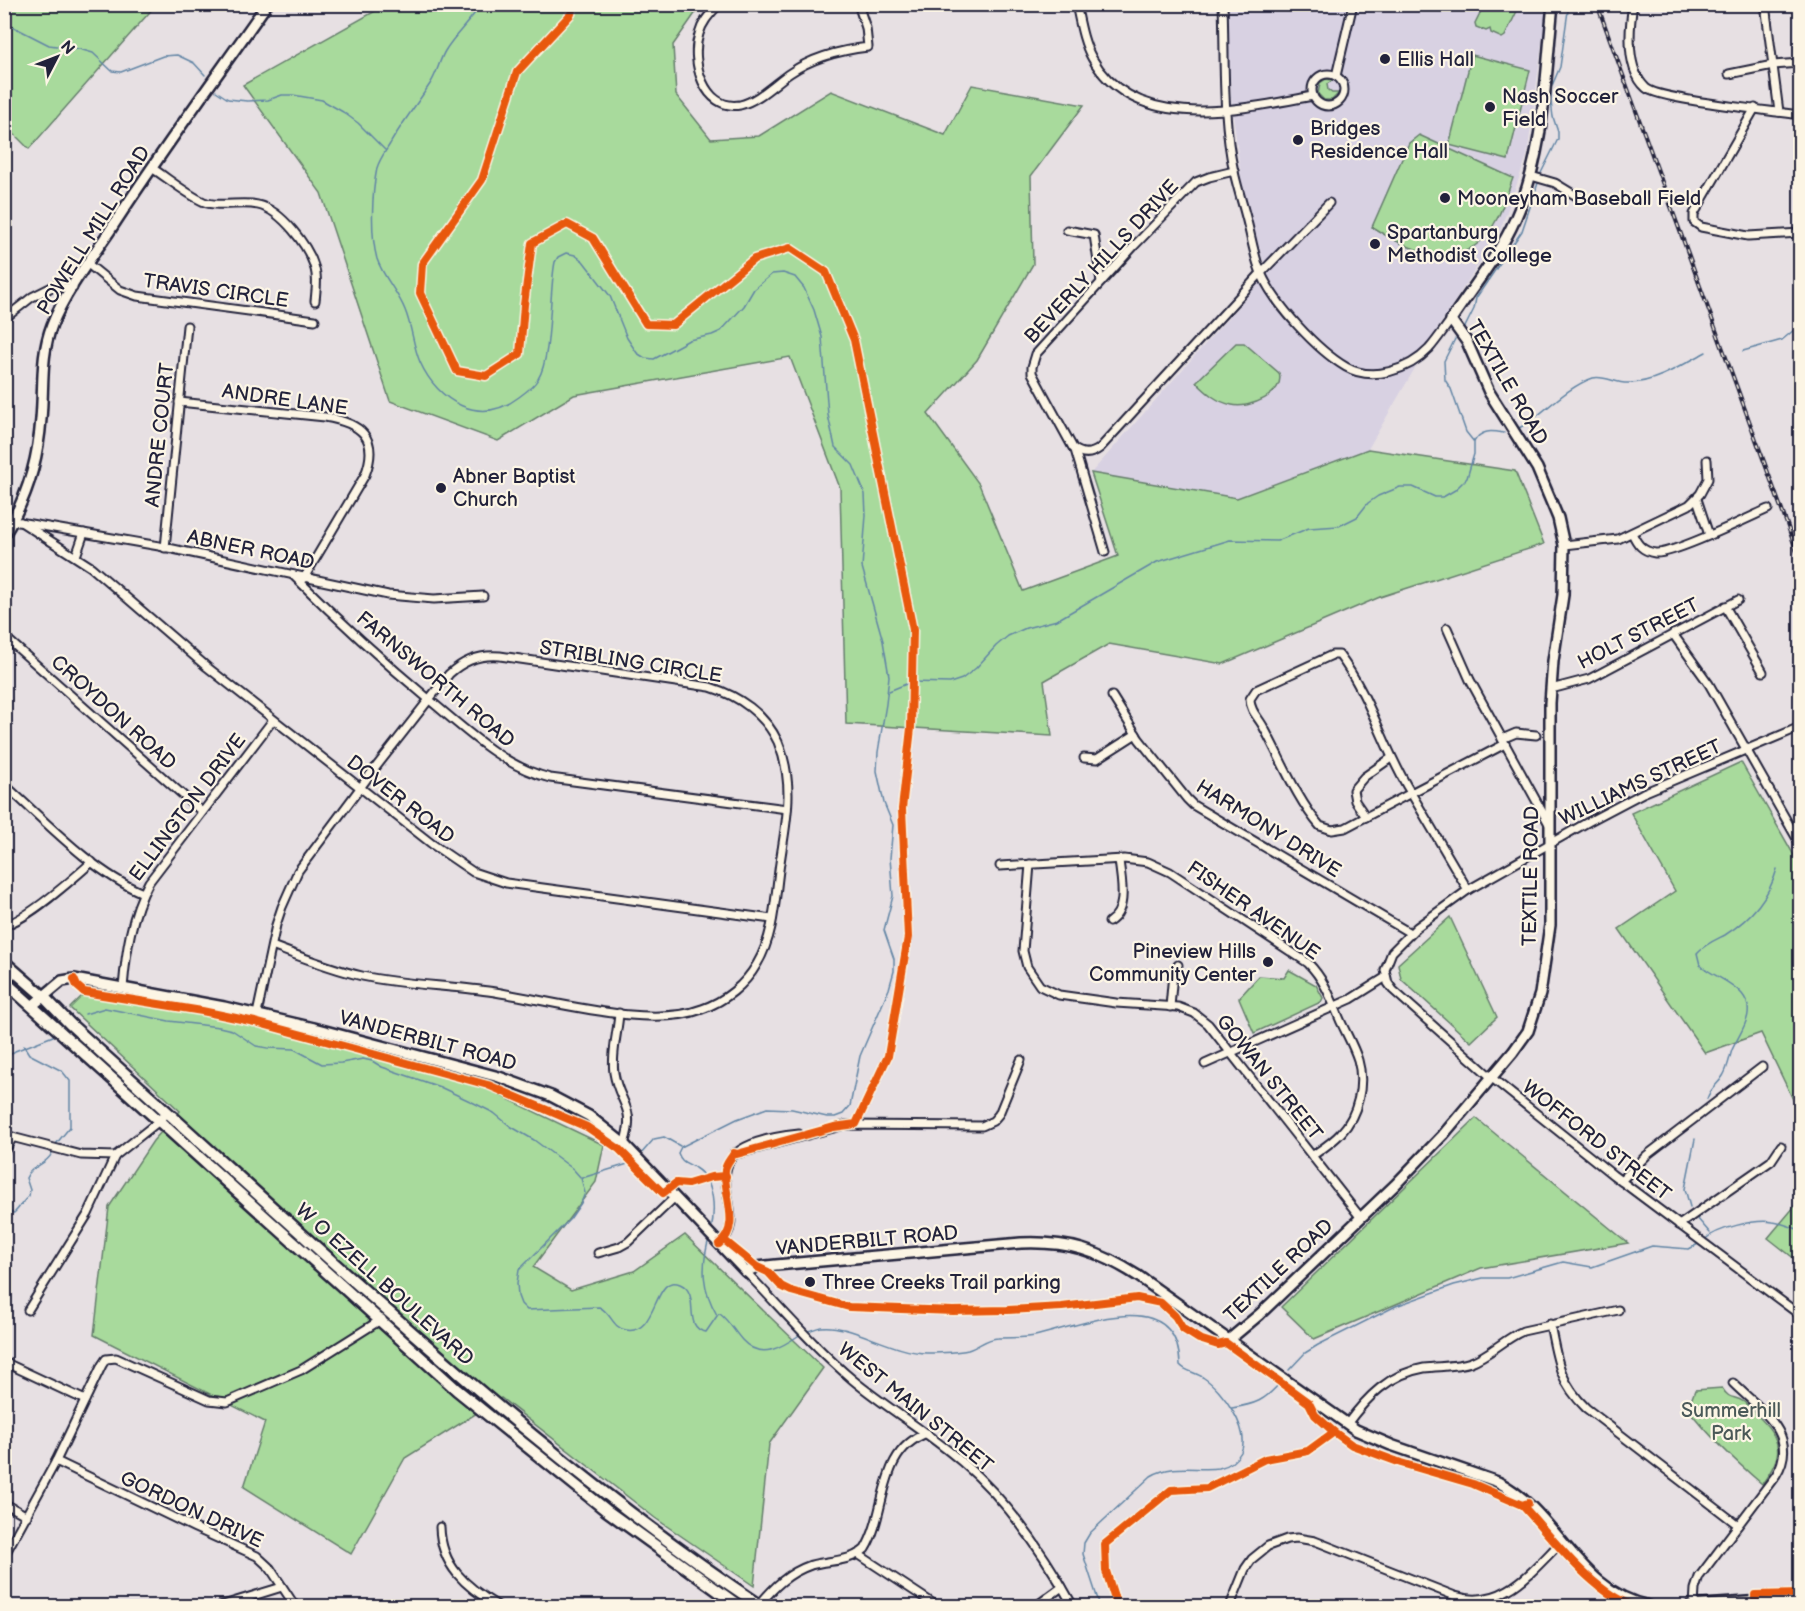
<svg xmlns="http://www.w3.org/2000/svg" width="1805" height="1611" viewBox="0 0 1805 1611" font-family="'Balsamiq Sans',sans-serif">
<rect width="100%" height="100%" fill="#e7e0e3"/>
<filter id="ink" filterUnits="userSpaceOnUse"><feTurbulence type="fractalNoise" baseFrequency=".0167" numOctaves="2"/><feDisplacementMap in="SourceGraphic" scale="12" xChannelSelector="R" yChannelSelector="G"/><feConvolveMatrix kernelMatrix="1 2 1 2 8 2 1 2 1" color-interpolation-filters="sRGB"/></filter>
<g filter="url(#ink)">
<path fill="#d8d1e2" d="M 1227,5 L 1547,5 L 1527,156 L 1499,233 L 1447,313 L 1368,449 L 1237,498 L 1091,473 L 1268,273 L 1261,255 L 1241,178 L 1231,97 Z"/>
<g fill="#a8da9c" stroke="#657e6c" stroke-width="1.5">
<path d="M 5,4 L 156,4 L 156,5 L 29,149 L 5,125 Z"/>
<path d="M 701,5 L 673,45 L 676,95 L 711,139 L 759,136 L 831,91 L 945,135 L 972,85 L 1084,105 L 1031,176 L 1033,264 L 977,360 L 928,414 L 979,484 L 1023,591 L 1118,556 L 1091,473 L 1237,498 L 1368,449 L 1515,471 L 1544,544 L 1380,597 L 1223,664 L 1109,644 L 1044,681 L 1052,736 L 846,724 L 840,488 L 790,357 L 574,395 L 498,441 L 390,401 L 321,193 L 243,85 L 386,5 Z"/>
<path d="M 1484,5 L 1509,5 L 1516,8 L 1517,11 L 1505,36 L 1502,38 L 1491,33 L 1490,29 L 1486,31 L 1476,27 L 1475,23 Z"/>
<path d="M 1472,55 L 1530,70 L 1508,160 L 1449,145 Z"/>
<path d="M 1326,79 L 1333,80 L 1327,84 L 1328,90 L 1332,93 L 1339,93 L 1332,100 L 1324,100 L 1318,94 L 1320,83 Z"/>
<path d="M 1419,135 L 1513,178 C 1508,191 1504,205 1498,217 C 1468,277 1416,255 1372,227 L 1409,143 Z"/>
<path d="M 1236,343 L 1244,343 L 1279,373 C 1286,394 1249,409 1232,405 C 1217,402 1207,393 1196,382 Z"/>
<path d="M 1741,762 L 1800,866 L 1800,1114 L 1761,1033 L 1705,1053 L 1619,929 L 1675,891 L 1631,813 Z"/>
<path d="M 1450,917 L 1497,1017 L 1471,1042 L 1401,979 L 1398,964 Z"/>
<path d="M 1289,970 L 1316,985 L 1323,998 L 1321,1002 L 1254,1033 L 1239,998 L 1259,976 L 1284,978 Z"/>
<path d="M 82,996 L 210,1016 L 333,1045 L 489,1090 L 604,1145 L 596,1182 L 533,1267 L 571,1290 L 634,1271 L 685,1235 L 823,1368 L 769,1444 L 754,1586 L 655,1518 L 501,1398 L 405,1458 L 351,1554 L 244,1487 L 265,1422 L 94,1335 L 109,1207 L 153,1141 L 180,1111 L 70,1008 Z"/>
<path d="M 1476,1118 L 1628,1243 L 1481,1268 L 1314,1339 L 1281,1307 Z"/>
<path d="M 1800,1200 L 1800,1263 L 1768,1238 Z"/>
<path d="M 1722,1388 C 1730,1401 1734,1395 1744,1402 C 1750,1407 1756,1414 1761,1419 C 1785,1443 1781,1459 1762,1484 C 1735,1461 1710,1437 1688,1409 L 1695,1390 Z"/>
</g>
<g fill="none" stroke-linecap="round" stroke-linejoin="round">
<g stroke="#6285a5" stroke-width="1.5">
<path d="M 481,4 C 471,21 455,34 445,51 C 439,61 437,74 430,84 C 417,104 402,123 390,144 C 385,152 379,160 377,168 C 372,193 370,234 377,259 C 383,277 398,292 405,310 C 412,327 413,346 420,362 C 438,402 480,427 519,397 C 526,392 534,386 538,379 C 552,358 549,290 555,262 L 558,257 L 566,253 L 575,255 L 583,261 L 610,296 L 627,338 L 637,353 L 645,358 L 654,359 L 689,340 L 712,335 L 721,331 L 744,306 L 754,289 L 772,274 L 783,273 L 795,277 L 804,288 L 814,310 L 822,337 L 828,415 L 835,447 L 853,465 L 865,494 L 866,515 L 862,567 L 883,641 L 889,676 L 886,704 L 878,752 L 877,771 L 884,803 L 893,825 L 890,858 L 893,896 L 884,930 L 894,959 L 894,971 L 889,989 L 860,1056 L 850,1106 L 843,1114 L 835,1117 L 827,1117 L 792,1109 L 767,1108 L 737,1119 L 681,1147 L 678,1153 C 682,1164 687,1162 695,1168 C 716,1181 715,1211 711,1231"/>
<path d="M 4,22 L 49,45 L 79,49 L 93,53 L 112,71 L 121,72 L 163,56 L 177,55 L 194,63 L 205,75"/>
<path d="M 216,91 L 228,99 L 247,101 L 268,100 L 282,95 L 293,95 L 322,100 L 343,112 L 358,123 L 385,150"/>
<path d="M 1541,173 L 1558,139 L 1558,132 L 1553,117 L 1551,102 L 1551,88 L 1560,67 L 1569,4"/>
<path d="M 1465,327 L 1474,309 L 1476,298 L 1522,231 L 1538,183"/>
<path d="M 1743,351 L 1782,340 L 1800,325"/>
<path d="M 1519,428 L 1528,423 C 1547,409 1571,385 1593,378 C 1604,375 1617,384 1629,383 C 1655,383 1684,364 1706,352"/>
<path d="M 1474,442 C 1481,429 1492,431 1504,433"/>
<path d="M 889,691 L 911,682 L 950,683 L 962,679 L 976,668 L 996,646 L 1008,636 L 1026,628 L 1057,620 L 1157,562 L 1230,540 L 1277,541 L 1309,528 L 1339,526 L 1357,517 L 1368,503 L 1378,496 L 1400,487 L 1413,487 L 1435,497 L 1443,497 L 1455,490 L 1467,478 L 1474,454 L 1474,442 L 1466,432 L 1451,389 L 1445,380 L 1444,361 L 1455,339"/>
<path d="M 85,1014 L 105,1008 L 169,1021 L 219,1027 L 232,1030 L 256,1046 L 268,1048 L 294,1049 L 322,1064 L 341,1063 L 363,1059 L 372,1061 L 382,1067 L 440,1087 L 472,1102 L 494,1113 L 510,1126 L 534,1140 L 573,1169 L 581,1178 L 585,1193 L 581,1203 L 570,1219 L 519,1270 L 517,1283 L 518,1296 L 521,1304 L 527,1310 L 599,1307 C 611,1312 612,1328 626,1330 C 658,1336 653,1273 680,1284 C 702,1293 681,1328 706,1332 L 717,1316"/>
<path d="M 24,1046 L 29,1054 L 62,1071 L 70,1081 L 70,1127 L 56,1144"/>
<path d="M 4,1060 L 15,1051 L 53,1036"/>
<path d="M 1707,1099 C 1711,1087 1717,1086 1723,1076 C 1728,1068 1729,1059 1732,1050 C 1739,1033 1758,1013 1742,994 C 1731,981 1713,976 1700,965 L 1697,953 C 1705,944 1715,940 1725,935 C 1750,919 1769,898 1777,869"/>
<path d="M 641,1154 L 654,1139 L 664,1137 L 680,1146"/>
<path d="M 582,1178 L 628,1164 L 633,1160"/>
<path d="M 4,1207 L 9,1212 L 14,1213 C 20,1208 22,1201 29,1196 L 30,1190 L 26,1178 C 31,1165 46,1166 52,1153"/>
<path d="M 1690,1207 L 1685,1189 L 1695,1139"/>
<path d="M 1697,1218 L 1710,1233"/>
<path d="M 709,1238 C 701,1268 702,1289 717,1315 L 720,1314 C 729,1321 734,1331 742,1340 C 761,1361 782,1347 801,1334"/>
<path d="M 1704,1240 C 1717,1228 1755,1219 1773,1222 C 1782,1223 1792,1227 1800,1230"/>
<path d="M 808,1331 C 812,1330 816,1328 821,1327 C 850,1323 892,1353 927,1353 C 940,1353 955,1353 968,1350 C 978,1347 987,1338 998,1338 C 1012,1337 1025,1339 1039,1335 C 1084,1324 1178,1284 1180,1365 C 1186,1372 1196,1372 1204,1378 C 1222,1390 1251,1430 1241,1452 C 1236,1461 1229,1466 1219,1468 C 1196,1471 1174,1463 1151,1476 L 1090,1533 L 1084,1543 L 1083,1554 L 1100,1606"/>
<path d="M 1289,1370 L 1305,1353 L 1318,1345 L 1396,1306 L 1454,1285 L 1483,1278 L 1507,1278 L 1563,1262 L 1592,1267 L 1652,1246 L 1689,1249 L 1700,1243"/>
<path d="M 1232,1408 C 1256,1404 1264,1401 1280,1383"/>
</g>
<g stroke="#22223b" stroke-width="11">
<g id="street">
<path d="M 719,4 C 710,14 702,22 699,34 C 690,61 704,111 740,105 C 758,101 775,83 790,73 C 812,58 842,50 868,47 L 866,28 L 858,4"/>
<path d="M 1076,4 C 1080,22 1083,42 1092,58 C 1135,135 1242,109 1313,96"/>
<path d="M 1223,4 C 1225,60 1222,118 1234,172 C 1238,190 1244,208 1248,225 C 1252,241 1255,259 1261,273 C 1275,305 1317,350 1346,367 C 1372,382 1409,370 1429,349 C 1437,340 1444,329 1451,320"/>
<path d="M 1633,4 C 1629,29 1626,70 1646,88 C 1659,100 1776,111 1800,115"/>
<path d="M 1765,4 L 1779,112"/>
<path d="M 1729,74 L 1773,65 L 1800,63"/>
<circle cx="1328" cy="90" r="16"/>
<path d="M 1336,76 L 1353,4"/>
<path d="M 1755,108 L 1694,214 L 1694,222 L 1701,227 L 1748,236 L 1800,233"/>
<path d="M 152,168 C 166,177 193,199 207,203 C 224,207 242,201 258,205 C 281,210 309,246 315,269 C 318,279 316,291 315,301"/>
<path d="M 1234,171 L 1209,177 L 1196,182 L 1134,246 L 1036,354 L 1032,367 L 1032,373 L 1073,448 C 1082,455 1091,455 1100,448 L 1261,273 L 1329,203"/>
<path d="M 1531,176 L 1555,183 L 1583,200"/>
<path d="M 1067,230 L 1094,235 L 1101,282"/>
<path d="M 88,264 L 120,290 L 137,296 L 315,320"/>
<path d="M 4,319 L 32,297 L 54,286 L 73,288"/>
<path d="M 179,402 L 325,417 C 360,423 380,437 365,475 L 304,578"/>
<path d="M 1075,450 L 1105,552"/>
<path d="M 1697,499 L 1709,535"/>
<path d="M 4,514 L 13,521 L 159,546 L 388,595 L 434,599 L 483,596"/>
<path d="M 21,522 L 91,567 L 207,667 L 432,844 L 473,872 L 506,883 L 772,919"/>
<path d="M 1632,533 C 1637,544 1642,551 1655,553 C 1672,555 1748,518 1768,509"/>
<path d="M 1564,545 L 1618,539 L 1689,505 L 1700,494 L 1708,479 L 1707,460"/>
<path d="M 165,548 L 187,326"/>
<path d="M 76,556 L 84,533"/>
<path d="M 293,575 C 337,619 384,662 432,702 C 467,731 504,767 550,778 L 787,809"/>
<path d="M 1725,606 L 1763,672"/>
<path d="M 1447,628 L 1470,680 L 1549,824"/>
<path d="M 1673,634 L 1709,684 L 1800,844"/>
<path d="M 4,636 L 202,812"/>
<path d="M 1551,689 L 1589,679 L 1738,600"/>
<path d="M 1112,696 L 1139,739 L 1187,799 L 1193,805 L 1410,933"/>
<path d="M 1800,727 L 1643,793 L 1588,822 L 1468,890 L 1417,927 L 1392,952 L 1385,970 L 1388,983 L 1393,990 L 1492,1078 L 1613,1175 L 1800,1315"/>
<path d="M 1502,739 L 1516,733 L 1536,735"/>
<path d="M 1084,758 L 1097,759 L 1136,734"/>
<path d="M 4,784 C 45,821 92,872 143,893"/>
<path d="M 1366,817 L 1355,801 L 1353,790 L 1364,777 L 1391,758"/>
<path d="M 1030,864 L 1023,951 L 1027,967 L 1040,986 L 1059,995 L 1116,1003 L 1178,1007 L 1194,1013 L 1208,1024 L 1361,1218"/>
<path d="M 1000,866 L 1124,859 L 1148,862 L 1170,872 L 1308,963 C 1325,980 1332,1001 1341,1022 C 1347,1035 1354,1047 1358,1060 C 1365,1084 1358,1115 1341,1133 C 1333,1142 1322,1149 1312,1156"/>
<path d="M 1468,890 L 1411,793 L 1345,828 L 1332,830 L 1320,826 C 1297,800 1281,759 1264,728 C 1259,718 1250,711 1250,699 L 1256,690 L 1332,655 L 1339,655 C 1371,697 1383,748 1411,793 L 1505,744"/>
<path d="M 1109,922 C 1129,910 1121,880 1119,860"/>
<path d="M 4,925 C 26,921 74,878 92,862"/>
<path d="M 123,988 C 126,952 131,915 149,882 L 273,720"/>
<path d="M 1170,1007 L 1173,973 L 1178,965"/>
<path d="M 619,1013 C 618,1032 611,1053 614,1073 C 619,1104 637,1107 624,1144"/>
<path d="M 257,1014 L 276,925 L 282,907 L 298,871 L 369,776 L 449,674 C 464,660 480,654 500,656 L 710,687 C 739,696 765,714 778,742 C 785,759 788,777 788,795 C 788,818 783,841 780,863 C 775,896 775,934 757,964 C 745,985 725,1001 702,1009 C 648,1030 547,999 488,991 C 446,985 403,985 362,976 C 331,969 301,957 272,946"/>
<path d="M 1205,1064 L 1351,999 L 1386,977"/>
<path d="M 4,1135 L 81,1155 L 115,1156"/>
<path d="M 4,1152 L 13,1137"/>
<path d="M 734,1153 L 737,1154 L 845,1125 L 982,1126 L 993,1121 L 999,1114 L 1021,1060"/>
<path d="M 1621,1181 L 1647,1155 L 1762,1067"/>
<path d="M 1679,1225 L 1771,1161 L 1781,1146"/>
<path d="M 719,1244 C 761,1212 668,1147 799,1134"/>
<path d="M 598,1253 L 619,1247 L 628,1242 L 675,1197"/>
<path d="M 746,1272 C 781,1308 814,1347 853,1380 C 888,1409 928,1432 962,1462 C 1009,1502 1044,1553 1073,1606"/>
<path d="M 28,1310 L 88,1214 L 115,1156 L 159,1121 L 167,1112"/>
<path d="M 1550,1324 C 1557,1359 1559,1382 1586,1408 L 1738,1525"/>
<path d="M 4,1362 L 85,1400"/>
<path d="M 1347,1424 C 1367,1397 1389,1374 1424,1368 C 1439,1366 1456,1367 1471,1362 C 1490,1355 1504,1339 1523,1331 L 1618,1310"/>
<path d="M 56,1461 L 195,1528 L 257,1556 L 270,1568 L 295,1606"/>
<path d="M 4,1503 L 27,1516"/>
<path d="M 440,1527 C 441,1566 466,1587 498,1606"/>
<path d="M 858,1554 L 937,1606"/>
<path d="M 4,1556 L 56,1461 L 102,1365 L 106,1359 L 116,1358 L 209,1400 L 227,1402 L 301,1370 L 382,1319"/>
<path d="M 759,1605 C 774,1587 788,1573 811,1565 C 829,1560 851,1562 865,1549 C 888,1511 877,1451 927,1433"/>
<path d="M 220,1606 L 282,1587"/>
<path d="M 1036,1606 L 1062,1587"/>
<path d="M 1230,1606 L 1245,1569 L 1252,1559 L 1268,1546 L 1287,1539 L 1297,1538 L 1315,1541 L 1455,1596 C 1502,1611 1531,1572 1561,1542"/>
<path d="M 1694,1606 L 1695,1589 L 1699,1577 L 1776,1475 C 1801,1434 1759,1409 1733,1383"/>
</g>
</g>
<g stroke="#22223b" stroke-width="14">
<g id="secondary">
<path d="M 4,535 C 27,499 38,461 41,419 C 44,387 40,356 52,325 C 65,292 89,261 109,232 C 159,154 214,80 267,4"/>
<path d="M 32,1006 L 62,981 L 74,979 L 224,1007 L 314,1028 L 499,1077 L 551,1096 L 589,1116 L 624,1144 L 746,1272 L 757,1267 L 776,1265 L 1021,1243 C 1069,1241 1099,1251 1138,1276 L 1356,1430 L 1391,1445 L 1498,1482 C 1557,1512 1578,1592 1649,1606"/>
<path d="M 1230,1339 L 1260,1314 L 1395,1185 L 1443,1135 L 1513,1052 L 1528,1031 L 1540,994 L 1550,925 L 1550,703 L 1553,661 L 1563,595 L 1564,545 L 1558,518 L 1537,468 L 1489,392 L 1467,342 L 1451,320 C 1471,289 1495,261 1511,228 C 1545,160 1545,79 1553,4"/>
<path d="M 1690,1606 L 1761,1601 L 1800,1601"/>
</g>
</g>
<g stroke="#22223b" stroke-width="15">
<g id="primary">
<path d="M 4,962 L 43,996 L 70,1024 C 152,1098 234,1173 316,1247 C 458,1375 602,1500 761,1606"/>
<path d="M 4,981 L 457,1390 L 606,1510 L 739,1606"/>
</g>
</g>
<use href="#street" stroke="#fcf5e5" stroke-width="7"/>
<use href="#secondary" stroke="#fcf5e5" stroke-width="9"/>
<use href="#primary" stroke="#fcf5e5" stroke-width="10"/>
<g stroke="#22223b" stroke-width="4">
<path id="rail" d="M 1597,4 L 1800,560"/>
</g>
<use href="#rail" stroke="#fcf5e5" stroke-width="1.5" stroke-dasharray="4.5" stroke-linecap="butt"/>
<g stroke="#fcf5e5" stroke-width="11">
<g id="cycleway">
<path d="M 573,4 L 571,14 L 517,72 L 482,180 L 422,264 L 420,293 L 457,371 L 486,376 L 520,354 L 524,305 L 532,243 L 567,224 L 593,238 L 646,324 L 673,325 L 754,259 L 790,248 L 826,272 L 854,340 L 913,630 L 911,728 L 902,809 L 908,937 L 888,1056 L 856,1124 L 834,1127 L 737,1154 L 734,1153 C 731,1159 726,1163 725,1170 C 723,1193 742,1227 719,1244"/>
<path d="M 74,979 L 77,986 L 84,992 L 202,1011 L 255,1022 L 488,1085 L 587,1127 L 619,1149 L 663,1193 L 676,1183 L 688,1184 L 711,1177 L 726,1176"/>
<path d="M 724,1240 L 757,1267 L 768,1272 L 781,1286 L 791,1291 L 849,1307 L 953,1311 L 1008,1310 L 1062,1307 L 1137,1298 L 1161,1303 L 1175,1316 L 1183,1329 L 1199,1339 L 1218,1345 L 1226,1343 L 1309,1403 L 1315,1415 L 1334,1432 L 1352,1445 L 1401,1463 L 1473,1484 L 1522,1505 L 1528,1503"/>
<path d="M 1522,1505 C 1551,1536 1594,1595 1635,1606"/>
<path d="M 1117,1606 L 1106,1571 L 1105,1544 L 1171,1490 L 1207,1488 L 1265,1459 L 1308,1451 L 1334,1432"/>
<path d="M 1736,1606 L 1755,1606 L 1755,1595 L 1800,1594"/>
</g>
</g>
<use href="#cycleway" stroke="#e8590c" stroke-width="8"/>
</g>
</g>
<g fill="#22223b" stroke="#fcf5e5" stroke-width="2">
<circle cx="1385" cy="59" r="6"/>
<circle cx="1490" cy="107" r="6"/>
<circle cx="1298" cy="140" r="6"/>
<circle cx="1445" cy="198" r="6"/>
<circle cx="1375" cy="244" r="6"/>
<circle cx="441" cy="488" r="6"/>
<circle cx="1268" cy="962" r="6"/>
<circle cx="810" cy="1282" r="6"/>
</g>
<g text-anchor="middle" stroke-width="4.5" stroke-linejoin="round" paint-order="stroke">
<g font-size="20" fill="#22223b" stroke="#fcf5e5" text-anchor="start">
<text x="1397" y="66">Ellis Hall</text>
<text x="1502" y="103">Nash Soccer<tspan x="1502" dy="23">Field</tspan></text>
<text x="1310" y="135">Bridges<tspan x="1310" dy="23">Residence Hall</tspan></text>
<text x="1457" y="205">Mooneyham Baseball Field</text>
<text x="1387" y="239">Spartanburg<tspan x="1387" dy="23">Methodist College</tspan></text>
<text x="453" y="483">Abner Baptist<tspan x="453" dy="23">Church</tspan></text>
<text x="1256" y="958" text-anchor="end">Pineview Hills<tspan x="1256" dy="23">Community Center</tspan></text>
<text x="822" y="1289">Three Creeks Trail parking</text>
</g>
<g font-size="20" fill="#22223b" stroke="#fcf5e5">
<text transform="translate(93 230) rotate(-58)" y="7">POWELL MILL ROAD</text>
<text transform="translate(1101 261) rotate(-47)" y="7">BEVERLY HILLS DRIVE</text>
<text transform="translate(216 290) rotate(8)" y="7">TRAVIS CIRCLE</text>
<text transform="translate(1508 382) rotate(60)" y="7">TEXTILE ROAD</text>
<text transform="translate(285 399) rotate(8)" y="7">ANDRE LANE</text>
<text transform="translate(159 435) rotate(-84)" y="7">ANDRE COURT</text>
<text transform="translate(251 549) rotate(12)" y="7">ABNER ROAD</text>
<text transform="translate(1638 633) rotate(-27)" y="7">HOLT STREET</text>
<text transform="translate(631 661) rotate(9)" y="7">STRIBLING CIRCLE</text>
<text transform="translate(436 679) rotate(40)" y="7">FARNSWORTH ROAD</text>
<text transform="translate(114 712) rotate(42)" y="7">CROYDON ROAD</text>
<text transform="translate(1640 782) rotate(-25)" y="7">WILLIAMS STREET</text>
<text transform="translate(401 799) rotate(38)" y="7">DOVER ROAD</text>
<text transform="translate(187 807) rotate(-53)" y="7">ELLINGTON DRIVE</text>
<text transform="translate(1269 828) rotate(32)" y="7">HARMONY DRIVE</text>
<text transform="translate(1530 876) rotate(-89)" y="7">TEXTILE ROAD</text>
<text transform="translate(1254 910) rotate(35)" y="7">FISHER AVENUE</text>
<text transform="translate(428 1040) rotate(15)" y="7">VANDERBILT ROAD</text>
<text transform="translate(1270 1077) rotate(51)" y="7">GOWAN STREET</text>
<text transform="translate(1597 1140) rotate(38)" y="7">WOFFORD STREET</text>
<text transform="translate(867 1240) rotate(-5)" y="7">VANDERBILT ROAD</text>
<text transform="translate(1278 1270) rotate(-43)" y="7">TEXTILE ROAD</text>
<text transform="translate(385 1284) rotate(42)" y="7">W O EZELL BOULEVARD</text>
<text transform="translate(916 1407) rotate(39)" y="7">WEST MAIN STREET</text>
<text transform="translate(192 1509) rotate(25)" y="7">GORDON DRIVE</text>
</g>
<g font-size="20" fill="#4a5958" stroke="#fcf5e5">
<text x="1731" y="1417">Summerhill<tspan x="1731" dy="23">Park</tspan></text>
</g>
</g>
<rect width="1805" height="1611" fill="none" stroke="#fcf5e5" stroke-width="24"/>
<rect x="12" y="12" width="1781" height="1587" fill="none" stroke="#22223b" stroke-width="2" filter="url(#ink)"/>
<g transform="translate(57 57) rotate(48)" stroke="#fcf5e5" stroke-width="4.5" paint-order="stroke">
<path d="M0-4.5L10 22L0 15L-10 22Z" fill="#22223b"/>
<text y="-9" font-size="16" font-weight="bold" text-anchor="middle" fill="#22223b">N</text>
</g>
</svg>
